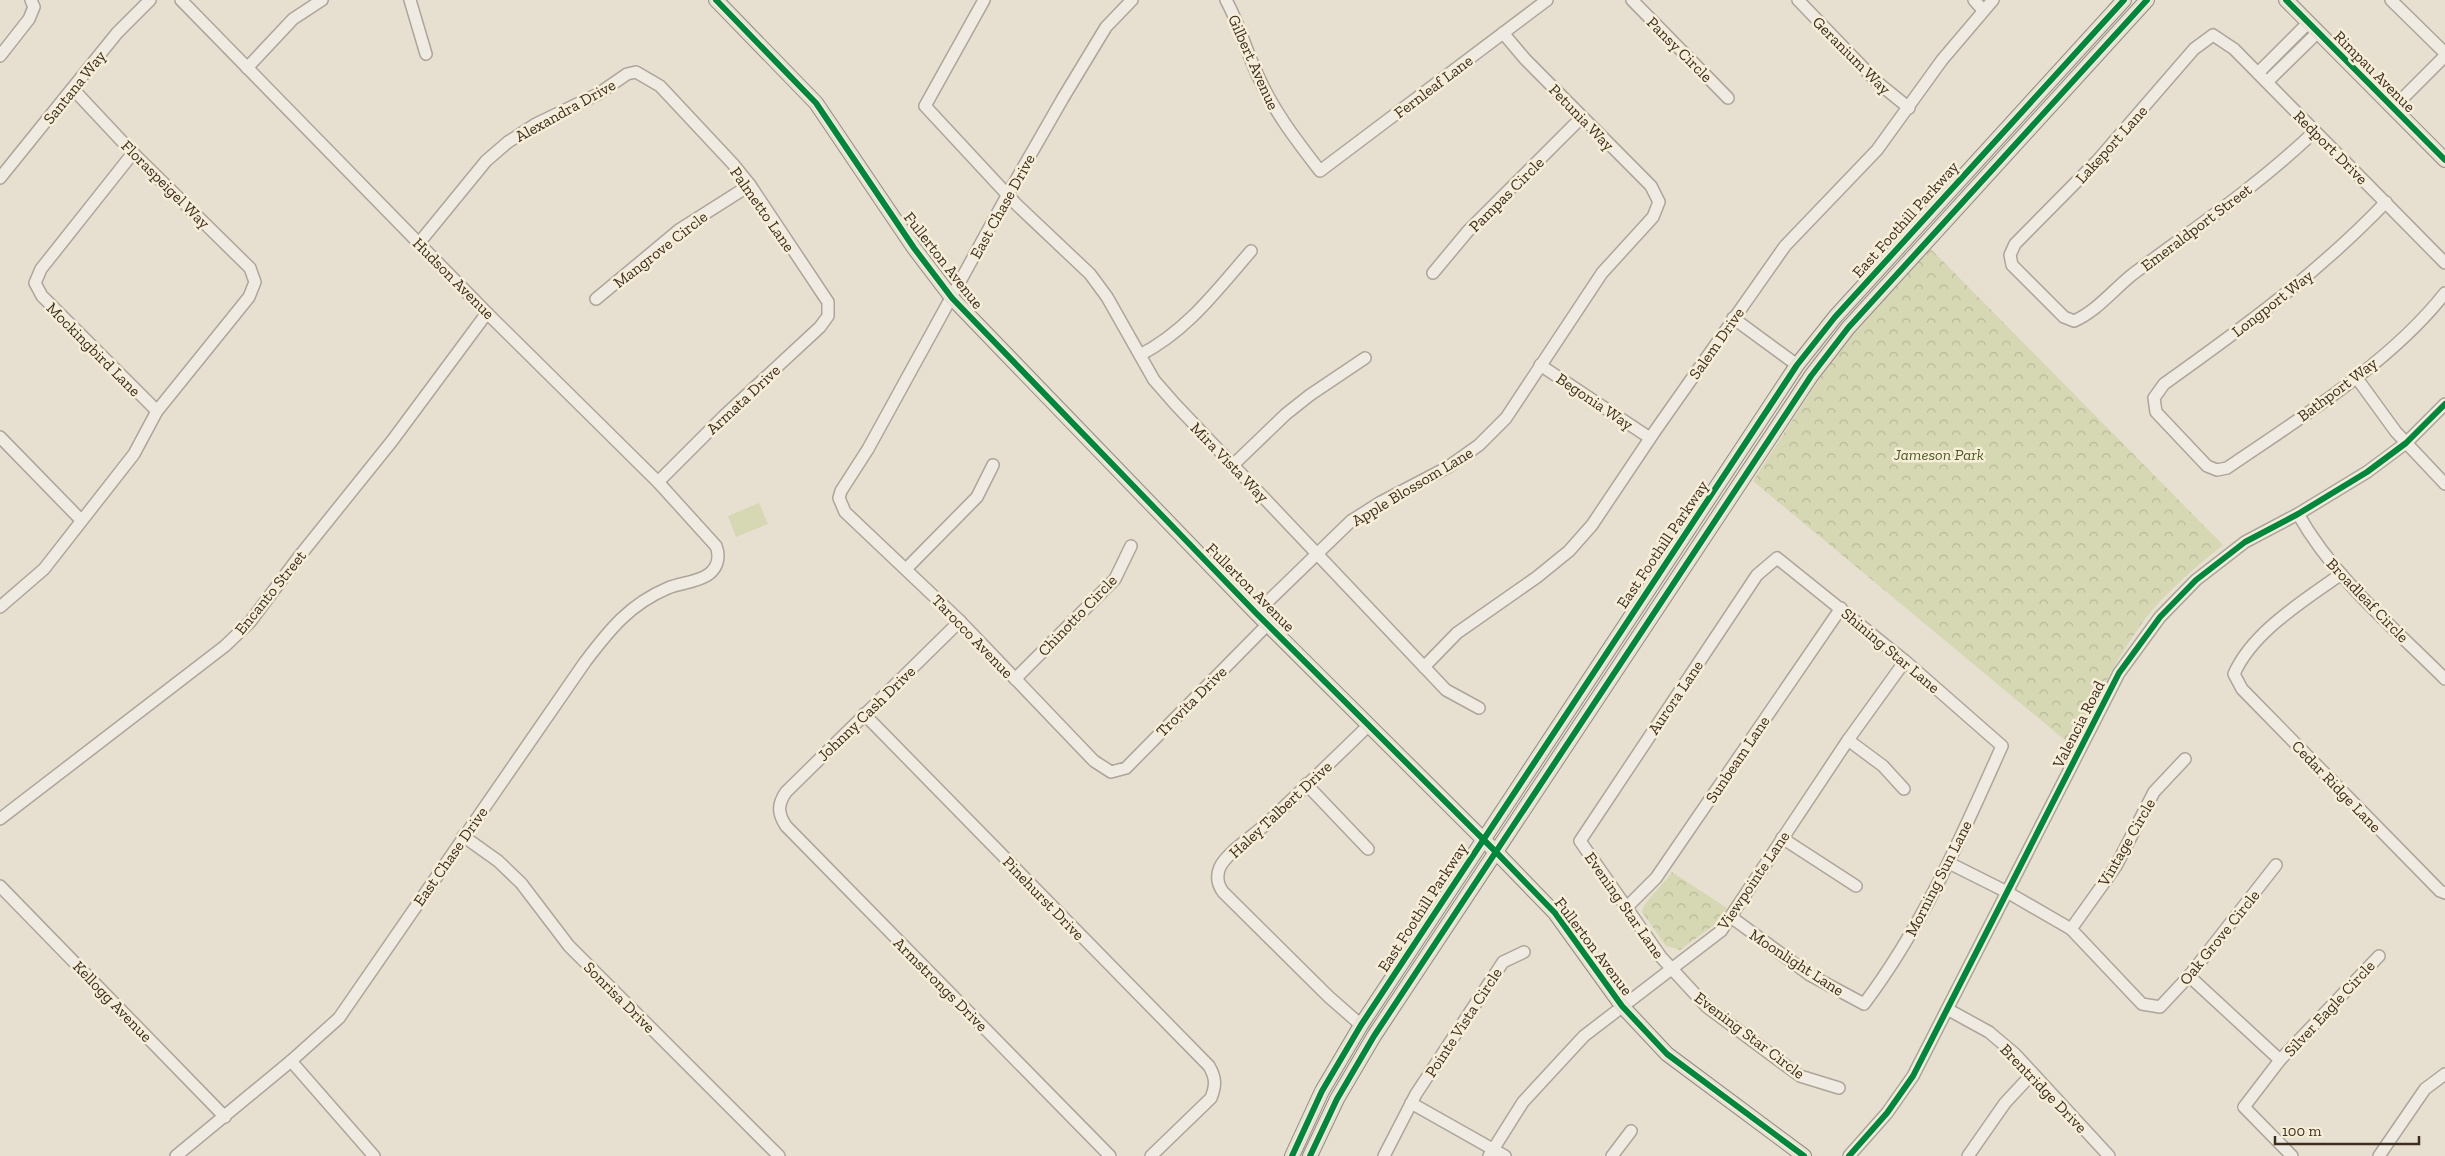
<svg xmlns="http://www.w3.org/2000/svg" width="2445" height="1156" viewBox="0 0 2445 1156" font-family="'Zilla Slab',serif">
<defs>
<pattern id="forest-crowns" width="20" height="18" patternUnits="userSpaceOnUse" patternTransform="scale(1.25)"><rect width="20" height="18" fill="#d6d7b3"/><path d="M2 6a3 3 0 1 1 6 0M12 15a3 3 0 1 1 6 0" fill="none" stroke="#b9b99a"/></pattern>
</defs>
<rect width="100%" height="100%" fill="#e7e0d1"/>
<path fill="#d6d7b3" d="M 759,503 L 768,524 L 736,537 L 728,516 Z"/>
<g fill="url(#forest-crowns)">
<path d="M 1929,247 L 2223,545 C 2194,568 2158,599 2138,629 C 2112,666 2093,706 2072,746 L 1753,481 L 1833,358 Z"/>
<path d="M 1672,872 L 1727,908 L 1714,925 L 1680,950 L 1666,946 L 1642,912 C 1644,901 1664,884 1672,872 Z"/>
</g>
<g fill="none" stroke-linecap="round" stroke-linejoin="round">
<g stroke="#ada599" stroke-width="14">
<g id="minor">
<path d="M 410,0 L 426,54"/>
<path d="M 984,0 L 925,106 L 1016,204 L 1090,274 L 1107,297 L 1154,380 L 1175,404 L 1446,690 L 1479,708"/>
<path d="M 1132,0 L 1106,27 L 1063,98 L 1008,194 L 868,449 L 841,491 L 839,498 L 845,512 L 960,621 L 1094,761 L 1111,772 L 1126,768 L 1268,624"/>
<path d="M 1226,0 C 1240,25 1246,52 1259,78 C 1275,113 1297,141 1320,171 L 1547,0"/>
<path d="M 1632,0 L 1728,98"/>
<path d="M 1798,0 L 1877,82 L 1909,108"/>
<path d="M 1974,0 L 1983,10"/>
<path d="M 2391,0 L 2445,53"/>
<path d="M 0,56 L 29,19 L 34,7 L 31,0"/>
<path d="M 247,68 L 293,19 L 322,0"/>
<path d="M 2258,73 L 2308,23"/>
<path d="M 2267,82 L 2317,33"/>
<path d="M 2393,108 L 2445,56"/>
<path d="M 2315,131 C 2260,184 2195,228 2133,274 C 2114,289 2097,311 2074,321 L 2064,317 L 2012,265 L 2010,255 L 2015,244 L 2097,161 L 2194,49 L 2213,35 L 2234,49 L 2445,263"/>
<path d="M 133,153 L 41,269 L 35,283 L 42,296 L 157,411"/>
<path d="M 0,178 L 117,33 L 150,0"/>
<path d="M 2386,202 C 2318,273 2244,327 2164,384 L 2154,398 L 2156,412 L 2207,466 L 2217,470 L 2227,468 C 2300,418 2390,363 2445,293"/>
<path d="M 419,243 L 486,161 L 508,142 L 536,124 L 598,94 L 627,74 L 636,72 L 660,86 L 733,164 L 750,185 L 828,302 L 828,316 L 820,327 L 725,415 L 658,482"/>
<path d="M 1433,273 L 1468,231 L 1582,117"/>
<path d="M 596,299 L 679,230 L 750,185"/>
<path d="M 1733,318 L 1797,365"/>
<path d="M 1140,355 C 1187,331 1217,290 1251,251"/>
<path d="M 1540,365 L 1650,438"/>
<path d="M 2356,377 L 2396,432 L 2445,484"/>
<path d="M 0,437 L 81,520"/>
<path d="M 1233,465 L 1286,414 L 1310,395 L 1365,358"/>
<path d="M 2298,514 C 2334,578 2394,628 2445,679"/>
<path d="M 906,569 L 977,497 L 993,465"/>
<path d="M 2341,574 C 2304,601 2253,631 2234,674 L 2242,689 L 2440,891 L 2445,893"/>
<path d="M 0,607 L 44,569 L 134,454 L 157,411 L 249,297 L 255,282 L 250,268 L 133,153 L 73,89"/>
<path d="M 1256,613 L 1351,521 L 1381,502 L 1448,467 L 1479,445 L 1506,418 L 1602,273 L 1653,217 L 1659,202 L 1651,186 L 1525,59 L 1503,33"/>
<path d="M 960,621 L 786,792 C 777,805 778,814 786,826 L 1110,1156"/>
<path d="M 1424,667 L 1457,633 L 1537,577 L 1569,551 L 1592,525 L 1655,431 L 1785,246 L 1877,150 L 1942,60 L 1993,0"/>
<path d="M 1015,679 L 1115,579 L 1131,546"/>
<path d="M 864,714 L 1209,1066 C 1216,1078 1216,1085 1211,1098 L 1151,1156"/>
<path d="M 1848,740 L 1883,766 L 1904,789"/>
<path d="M 1306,784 L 1368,849"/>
<path d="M 0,819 L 225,646 L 250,622 L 298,558 L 392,441 L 487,313"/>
<path d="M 463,836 L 498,861 L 521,883 L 569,946 L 779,1156"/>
<path d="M 1782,838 L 1856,886"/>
<path d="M 1949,863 L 2007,892 L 2071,929 L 2142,1004 L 2160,1007 L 2189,976 L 2276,865"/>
<path d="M 0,886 L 225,1117"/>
<path d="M 1627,907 L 1656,878 L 1841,608"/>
<path d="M 1731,917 L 1810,975 L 1864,1004 C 1923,926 1962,835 2002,746 L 1905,661 L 1777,558 L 1757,575 L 1580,841 L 1661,957 L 1707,1007 L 1800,1076 L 1839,1088"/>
<path d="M 2071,929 L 2116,866 L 2154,792 L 2185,759"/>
<path d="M 2189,976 L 2280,1060"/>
<path d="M 1949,1010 L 1989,1032 L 2015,1054 L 2109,1156"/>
<path d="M 1361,1025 L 1329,997 L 1223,892 C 1218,885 1216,876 1220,867 C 1227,852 1255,835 1267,823 C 1301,791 1335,758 1369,725"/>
<path d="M 291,1061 L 374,1156"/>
<path d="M 1411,1103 L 1505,1156"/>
<path d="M 176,1156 L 291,1061 L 339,1018 L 585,662 C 610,629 630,604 668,588 C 680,583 699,582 709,574 C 718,567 720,556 716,546 L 658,482 L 487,313 L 181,0"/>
<path d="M 1384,1156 L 1416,1094 L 1503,962 L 1524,952"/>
<path d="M 1489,1156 L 1523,1102 L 1584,1036 L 1721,931 L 1848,740 L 1905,661"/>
<path d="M 1612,1156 L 1631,1131"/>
<path d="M 1849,1156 L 1887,1113 L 1913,1076 L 2119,673 L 2160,617 L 2196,580 L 2245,542 L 2298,514 L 2367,472 L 2406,443 L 2445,404"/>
<path d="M 1968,1156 L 2005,1103 L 2032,1074"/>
<path d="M 2292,1156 L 2244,1107 L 2280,1060 L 2379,956"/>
<path d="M 2379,1156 L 2425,1089 L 2445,1074"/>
</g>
</g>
<g stroke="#928b80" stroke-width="16">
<g id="major">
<path d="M 716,0 L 816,103 L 914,248 L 952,298 L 1256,613 L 1495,851 L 1555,913 L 1622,1006 L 1667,1054 L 1804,1156"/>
<path d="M 2286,0 L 2445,160"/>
<path d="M 1292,1156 L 1322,1091 L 1361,1025 L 1797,365 L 1835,317 L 2124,0"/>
<path d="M 1310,1156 L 1337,1099 L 1374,1036 L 1811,376 L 1848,328 L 2147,0"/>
</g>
</g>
<use href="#minor" stroke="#efebe3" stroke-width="11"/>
<use href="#major" stroke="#e6e1d4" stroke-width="14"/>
<g stroke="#f7eed8" stroke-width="9">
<g id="cycleway">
<path d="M 716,0 L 816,103 L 914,248 L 952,298 L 1256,613 L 1495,851 L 1555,913 L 1622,1006 L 1667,1054 L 1804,1156"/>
<path d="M 2286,0 L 2445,160"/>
<path d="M 1292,1156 L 1322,1091 L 1361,1025 L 1797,365 L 1835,317 L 2124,0"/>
<path d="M 1310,1156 L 1337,1099 L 1374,1036 L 1811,376 L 1848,328 L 2147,0"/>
<path d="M 1849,1156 L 1887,1113 L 1913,1076 L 2119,673 L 2160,617 L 2196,580 L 2245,542 L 2298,514 L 2367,472 L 2406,443 L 2445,404"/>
</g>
</g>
<use href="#cycleway" stroke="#00873e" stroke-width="6"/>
</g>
<g text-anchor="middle" stroke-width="5" stroke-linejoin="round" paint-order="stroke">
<g font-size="16" fill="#3d2e20" stroke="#f7eed8">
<text transform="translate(1680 49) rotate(45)" y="6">Pansy Circle</text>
<text transform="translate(1852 55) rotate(45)" y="6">Geranium Way</text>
<text transform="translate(1254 62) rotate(66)" y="6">Gilbert Avenue</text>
<text transform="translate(2375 71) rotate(45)" y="6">Rimpau Avenue</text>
<text transform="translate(1433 86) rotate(-37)" y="6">Fernleaf Lane</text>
<text transform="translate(74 87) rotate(-51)" y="6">Santana Way</text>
<text transform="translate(565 110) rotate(-29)" y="6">Alexandra Drive</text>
<text transform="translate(1582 117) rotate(46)" y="6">Petunia Way</text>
<text transform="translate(2111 144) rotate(-48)" y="6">Lakeport Lane</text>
<text transform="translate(2331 147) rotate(45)" y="6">Redport Drive</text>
<text transform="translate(166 184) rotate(45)" y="6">Floraspeigel Way</text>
<text transform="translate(1506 194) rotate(-45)" y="6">Pampas Circle</text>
<text transform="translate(1002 206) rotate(-61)" y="6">East Chase Drive</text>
<text transform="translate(763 209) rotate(55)" y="6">Palmetto Lane</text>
<text transform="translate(1905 219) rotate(-48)" y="6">East Foothill Parkway</text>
<text transform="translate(2196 227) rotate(-37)" y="6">Emeraldport Street</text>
<text transform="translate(660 249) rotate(-38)" y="6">Mangrove Circle</text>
<text transform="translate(944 260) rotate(52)" y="6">Fullerton Avenue</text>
<text transform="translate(454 278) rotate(45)" y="6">Hudson Avenue</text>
<text transform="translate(2272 303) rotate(-38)" y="6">Longport Way</text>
<text transform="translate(1716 343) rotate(-55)" y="6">Salem Drive</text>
<text transform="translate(94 349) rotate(45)" y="6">Mockingbird Lane</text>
<text transform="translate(2337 389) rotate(-37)" y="6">Bathport Way</text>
<text transform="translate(743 399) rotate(-43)" y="6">Armata Drive</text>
<text transform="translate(1595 401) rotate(34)" y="6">Begonia Way</text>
<text transform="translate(1230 462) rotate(46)" y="6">Mira Vista Way</text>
<text transform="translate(1412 486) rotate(-31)" y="6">Apple Blossom Lane</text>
<text transform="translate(1662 544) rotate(-56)" y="6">East Foothill Parkway</text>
<text transform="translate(1251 587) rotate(45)" y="6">Fullerton Avenue</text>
<text transform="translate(270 592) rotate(-51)" y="6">Encanto Street</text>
<text transform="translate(2368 600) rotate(46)" y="6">Broadleaf Circle</text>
<text transform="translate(1077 615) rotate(-46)" y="6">Chinotto Circle</text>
<text transform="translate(973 636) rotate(46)" y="6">Tarocco Avenue</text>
<text transform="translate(1891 650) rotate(40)" y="6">Shining Star Lane</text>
<text transform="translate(1675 697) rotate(-56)" y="6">Aurora Lane</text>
<text transform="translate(1191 701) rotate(-45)" y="6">Trovita Drive</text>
<text transform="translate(866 713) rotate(-44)" y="6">Johnny Cash Drive</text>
<text transform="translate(2078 724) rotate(-63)" y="6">Valencia Road</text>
<text transform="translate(1737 759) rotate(-56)" y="6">Sunbeam Lane</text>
<text transform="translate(2337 786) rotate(46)" y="6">Cedar Ridge Lane</text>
<text transform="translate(1280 809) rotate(-43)" y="6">Haley Talbert Drive</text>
<text transform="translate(2126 842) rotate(-60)" y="6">Vintage Circle</text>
<text transform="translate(450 856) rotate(-55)" y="6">East Chase Drive</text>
<text transform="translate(1938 878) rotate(-63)" y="6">Morning Sun Lane</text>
<text transform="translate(1753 880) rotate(-56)" y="6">Viewpointe Lane</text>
<text transform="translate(1044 898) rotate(46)" y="6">Pinehurst Drive</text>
<text transform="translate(1625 905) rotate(55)" y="6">Evening Star Lane</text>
<text transform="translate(1422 907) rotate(-57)" y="6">East Foothill Parkway</text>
<text transform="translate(2219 937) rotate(-51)" y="6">Oak Grove Circle</text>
<text transform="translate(1594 946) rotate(53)" y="6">Fullerton Avenue</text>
<text transform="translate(1797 962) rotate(33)" y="6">Moonlight Lane</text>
<text transform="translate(941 984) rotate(45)" y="6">Armstrongs Drive</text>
<text transform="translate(620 997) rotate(45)" y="6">Sonrisa Drive</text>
<text transform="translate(113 1001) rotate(46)" y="6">Kellogg Avenue</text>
<text transform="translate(2329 1008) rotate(-47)" y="6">Silver Eagle Circle</text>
<text transform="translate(1463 1022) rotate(-57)" y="6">Pointe Vista Circle</text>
<text transform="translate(1750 1035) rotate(37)" y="6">Evening Star Circle</text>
<text transform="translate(2044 1088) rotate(46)" y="6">Brentridge Drive</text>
</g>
<g font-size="16" font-style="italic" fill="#4d5a26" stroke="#f7eed8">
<text x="1939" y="460">Jameson Park</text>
</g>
</g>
<path d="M2275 1136v8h144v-8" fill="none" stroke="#3d2e20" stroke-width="2.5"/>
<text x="2282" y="1136" font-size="15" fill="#3d2e20" stroke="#f7eed8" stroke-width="4" paint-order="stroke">100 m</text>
</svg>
